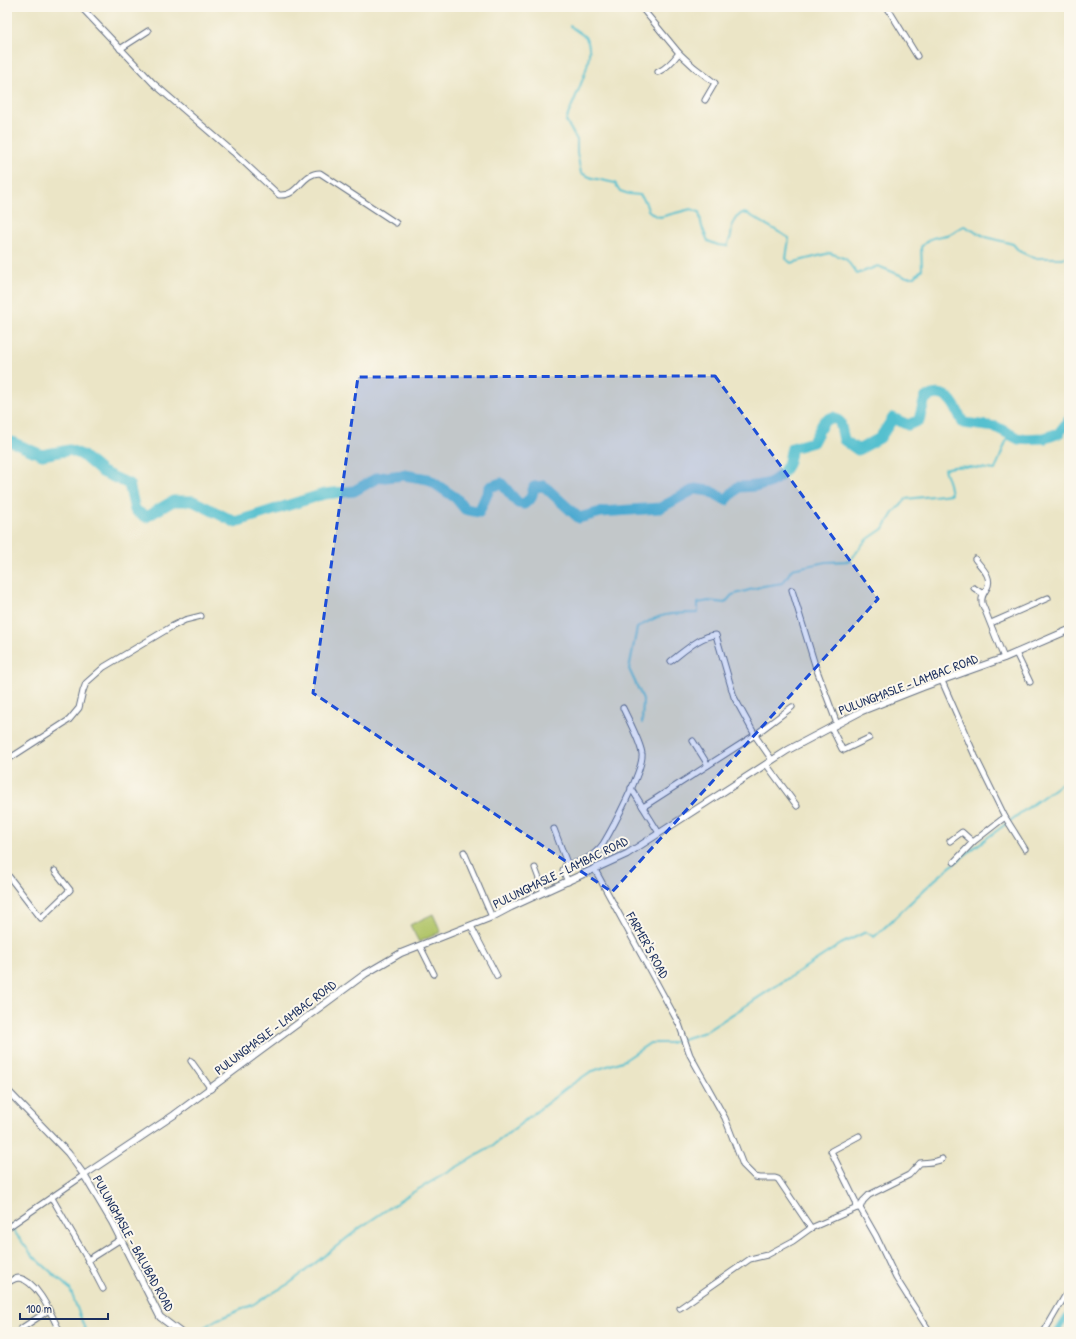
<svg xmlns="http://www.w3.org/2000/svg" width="1076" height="1339" viewBox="0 0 1076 1339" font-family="'Patrick Hand',sans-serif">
<rect width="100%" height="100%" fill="#fbf7ec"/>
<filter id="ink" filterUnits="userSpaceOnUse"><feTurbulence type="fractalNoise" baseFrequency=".025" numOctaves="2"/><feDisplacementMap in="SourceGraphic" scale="8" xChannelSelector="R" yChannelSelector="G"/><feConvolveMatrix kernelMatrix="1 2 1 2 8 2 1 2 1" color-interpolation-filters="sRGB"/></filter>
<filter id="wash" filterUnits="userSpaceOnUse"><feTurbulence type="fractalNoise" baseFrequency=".012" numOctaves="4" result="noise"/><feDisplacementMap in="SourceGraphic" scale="16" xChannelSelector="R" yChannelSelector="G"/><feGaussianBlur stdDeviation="0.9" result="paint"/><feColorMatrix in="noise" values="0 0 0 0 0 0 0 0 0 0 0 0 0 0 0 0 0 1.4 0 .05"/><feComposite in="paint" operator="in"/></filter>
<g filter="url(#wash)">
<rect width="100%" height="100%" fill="#ebe5c6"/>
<path fill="#b1c569" stroke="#667a64" d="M 433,914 L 441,932 L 419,942 L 410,925 Z"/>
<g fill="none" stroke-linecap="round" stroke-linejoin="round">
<g stroke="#55c0cf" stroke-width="2">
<path d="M 570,26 C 575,30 581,33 585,37 C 600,54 571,103 566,121 L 577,140 L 577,153 L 581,173 L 592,178 L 615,183 L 620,191 L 629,194 L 640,195 L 645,201 L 648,210 L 654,215 L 660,217 L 691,209 L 699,212 L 702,227 L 708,241 L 718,245 L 727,246 L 731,236 L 732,225 L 736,218 L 742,213 L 748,214 L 789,238 L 786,259 L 791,263 L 830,253 L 846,259 L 857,274 L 878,266 L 905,277 L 915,277 L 922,269 L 921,247 C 931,235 937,238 950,234 C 954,232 959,228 964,226 L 986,237 L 1013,244 L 1019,251 L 1034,258 L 1062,258 L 1069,256"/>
<path d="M 642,723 L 643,699 L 629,669 L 637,628 C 660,613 671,613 698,613 L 698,603 L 709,601 L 725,603 L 732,595 L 763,586 L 783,583 L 792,569 L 826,562 L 850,561 L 865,541 L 884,528 L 893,513 L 906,499 L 951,494 L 949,484 L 944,469 C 961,464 978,468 995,470 L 1009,434"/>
<path d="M 7,1222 L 32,1255 L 70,1289 L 86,1332"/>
<path d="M 196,1332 L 216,1320 L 252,1305 L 290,1283 L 361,1227 L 410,1194 L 488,1149 L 568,1087 L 590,1072 L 625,1060 L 650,1043 L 670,1043 L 705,1032 L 841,944 L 866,932 L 874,937 C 896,918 915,897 937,878 C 978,842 1024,811 1069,778"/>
</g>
<path stroke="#55c0cf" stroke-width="6" d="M 1057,1332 L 1069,1313"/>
<path stroke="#55c0cf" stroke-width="11" d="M 7,440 L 42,455 L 70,450 L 82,455 L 102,472 L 129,484 L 135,510 L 146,517 L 173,501 L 193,501 L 235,522 L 324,494 L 354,491 L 377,478 L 404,475 L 428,479 L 456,498 L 465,509 L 479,512 L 490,487 L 501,483 L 518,503 L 524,504 L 531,498 L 534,487 L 544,486 L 579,518 L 601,512 L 660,508 L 695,489 L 710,491 L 726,500 L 738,487 C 758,486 776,487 787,466 C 790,461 790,454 792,448 L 813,442 L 824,421 L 833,417 L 840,422 L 844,440 L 858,450 L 880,438 L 893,418 L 908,425 L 919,420 L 925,398 C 948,386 955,405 963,423 L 996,427 L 1019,439 L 1045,438 L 1059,433 L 1069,420"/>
</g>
</g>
<g filter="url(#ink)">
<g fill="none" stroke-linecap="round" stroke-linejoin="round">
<g stroke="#646f82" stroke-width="7">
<g id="minor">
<path d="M 81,7 L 153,83 L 233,152 L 279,195 C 299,197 301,173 320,173 L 396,223"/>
<path d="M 641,7 L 679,53 L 694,67 L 715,83 L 705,100"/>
<path d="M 887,7 L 917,56"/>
<path d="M 120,49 L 148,31"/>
<path d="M 658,72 C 667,68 673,61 679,53"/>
<path d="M 975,559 C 981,567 993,577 987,588 C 984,593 981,596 982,603 L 1004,658"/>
<path d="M 974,588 L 983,594"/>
<path d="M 792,590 L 815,665 L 837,724"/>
<path d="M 991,623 L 1048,598"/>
<path d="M 1016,653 L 1030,682"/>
<path d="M 671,661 C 682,653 701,635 716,635 L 734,697 L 756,737 L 772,760"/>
<path d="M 942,681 L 975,756 L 1005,817 L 973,842 L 962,832 L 950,841"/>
<path d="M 831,727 L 842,749 L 844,750 L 869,738"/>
<path d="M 693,741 L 708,765"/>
<path d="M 7,760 L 69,720 L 79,708 L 83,691 L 86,683 L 104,667 L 171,627 L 185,620 L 201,616"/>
<path d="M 766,764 L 797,806"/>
<path d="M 631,788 L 659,833"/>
<path d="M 643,807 L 755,735 L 792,707"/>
<path d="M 1005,817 L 1025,849"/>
<path d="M 554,829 L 567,863 L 563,870 L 568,882"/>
<path d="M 464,852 L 492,917"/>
<path d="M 954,862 L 973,842"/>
<path d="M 567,864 C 581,863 594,856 603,844 C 612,829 644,769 642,754 C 641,743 628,719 623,708"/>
<path d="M 535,868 L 544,892"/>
<path d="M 594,868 L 679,1024 L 690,1055 L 725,1118 L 743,1165 L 755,1177 L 760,1178 L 775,1178 L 778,1179 L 811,1228"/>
<path d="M 7,874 L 41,918 L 70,890 L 55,871"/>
<path d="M 471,926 L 497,976"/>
<path d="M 420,946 L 434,974"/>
<path d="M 191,1061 L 211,1089"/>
<path d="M 52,1198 L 88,1260 L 103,1289"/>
<path d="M 857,1208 L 856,1202 L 831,1151 L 859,1136"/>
<path d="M 860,1208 L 863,1201 L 869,1195 L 909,1175 L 920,1163 C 929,1162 934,1163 942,1159"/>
<path d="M 7,1228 L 84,1175"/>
<path d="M 88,1260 L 121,1239"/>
<path d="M 7,1283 C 11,1281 14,1278 19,1278 C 38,1281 52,1316 60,1332"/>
<path d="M 680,1308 L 750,1259 L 767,1255 L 793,1241 L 811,1228 L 857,1208 L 860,1208 L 876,1236 L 896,1278 L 930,1332"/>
<path d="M 18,1332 L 22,1328 L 49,1310"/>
<path d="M 1044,1332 L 1069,1289"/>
</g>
</g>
<g stroke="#646f82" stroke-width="8">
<g id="tertiary">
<path d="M 7,1090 L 68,1153 L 84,1175 L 112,1222 L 160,1317 L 180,1332"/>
<path d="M 84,1175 L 174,1115 L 365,974 L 401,953 L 492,917 L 511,907 L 627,854 L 788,750 L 862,711 L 923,687 L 1004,658 L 1069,630"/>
</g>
</g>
<use href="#minor" stroke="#fff" stroke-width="5"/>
<use href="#tertiary" stroke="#fff" stroke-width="6"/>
</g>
</g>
<path fill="#1d4ed8" fill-opacity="0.2" stroke="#1d4ed8" stroke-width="3" stroke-dasharray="8 5" stroke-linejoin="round" d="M 715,376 L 878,599 L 612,892 L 313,693 L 358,377 Z"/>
<g text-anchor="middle" stroke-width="4" stroke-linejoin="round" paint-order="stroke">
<g font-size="13" fill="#1b2f5e" stroke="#fbf7ec">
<text transform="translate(908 684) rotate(-21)" y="5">PULUNGMASLE - LAMBAC ROAD</text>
<text transform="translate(560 872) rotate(-26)" y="5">PULUNGMASLE - LAMBAC ROAD</text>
<text transform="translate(648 945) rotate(61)" y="5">FARMER'S ROAD</text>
<text transform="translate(275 1027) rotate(-37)" y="5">PULUNGMASLE - LAMBAC ROAD</text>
<text transform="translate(134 1243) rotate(61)" y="5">PULUNGMASLE - BALUBAD ROAD</text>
</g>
</g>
<rect width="1076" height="1339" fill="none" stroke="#fbf7ec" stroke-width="24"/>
<path d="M20 1313v6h88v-6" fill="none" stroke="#1b2f5e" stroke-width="2"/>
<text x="26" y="1313" font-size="12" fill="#1b2f5e" stroke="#fbf7ec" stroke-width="3" paint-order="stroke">100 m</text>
</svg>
